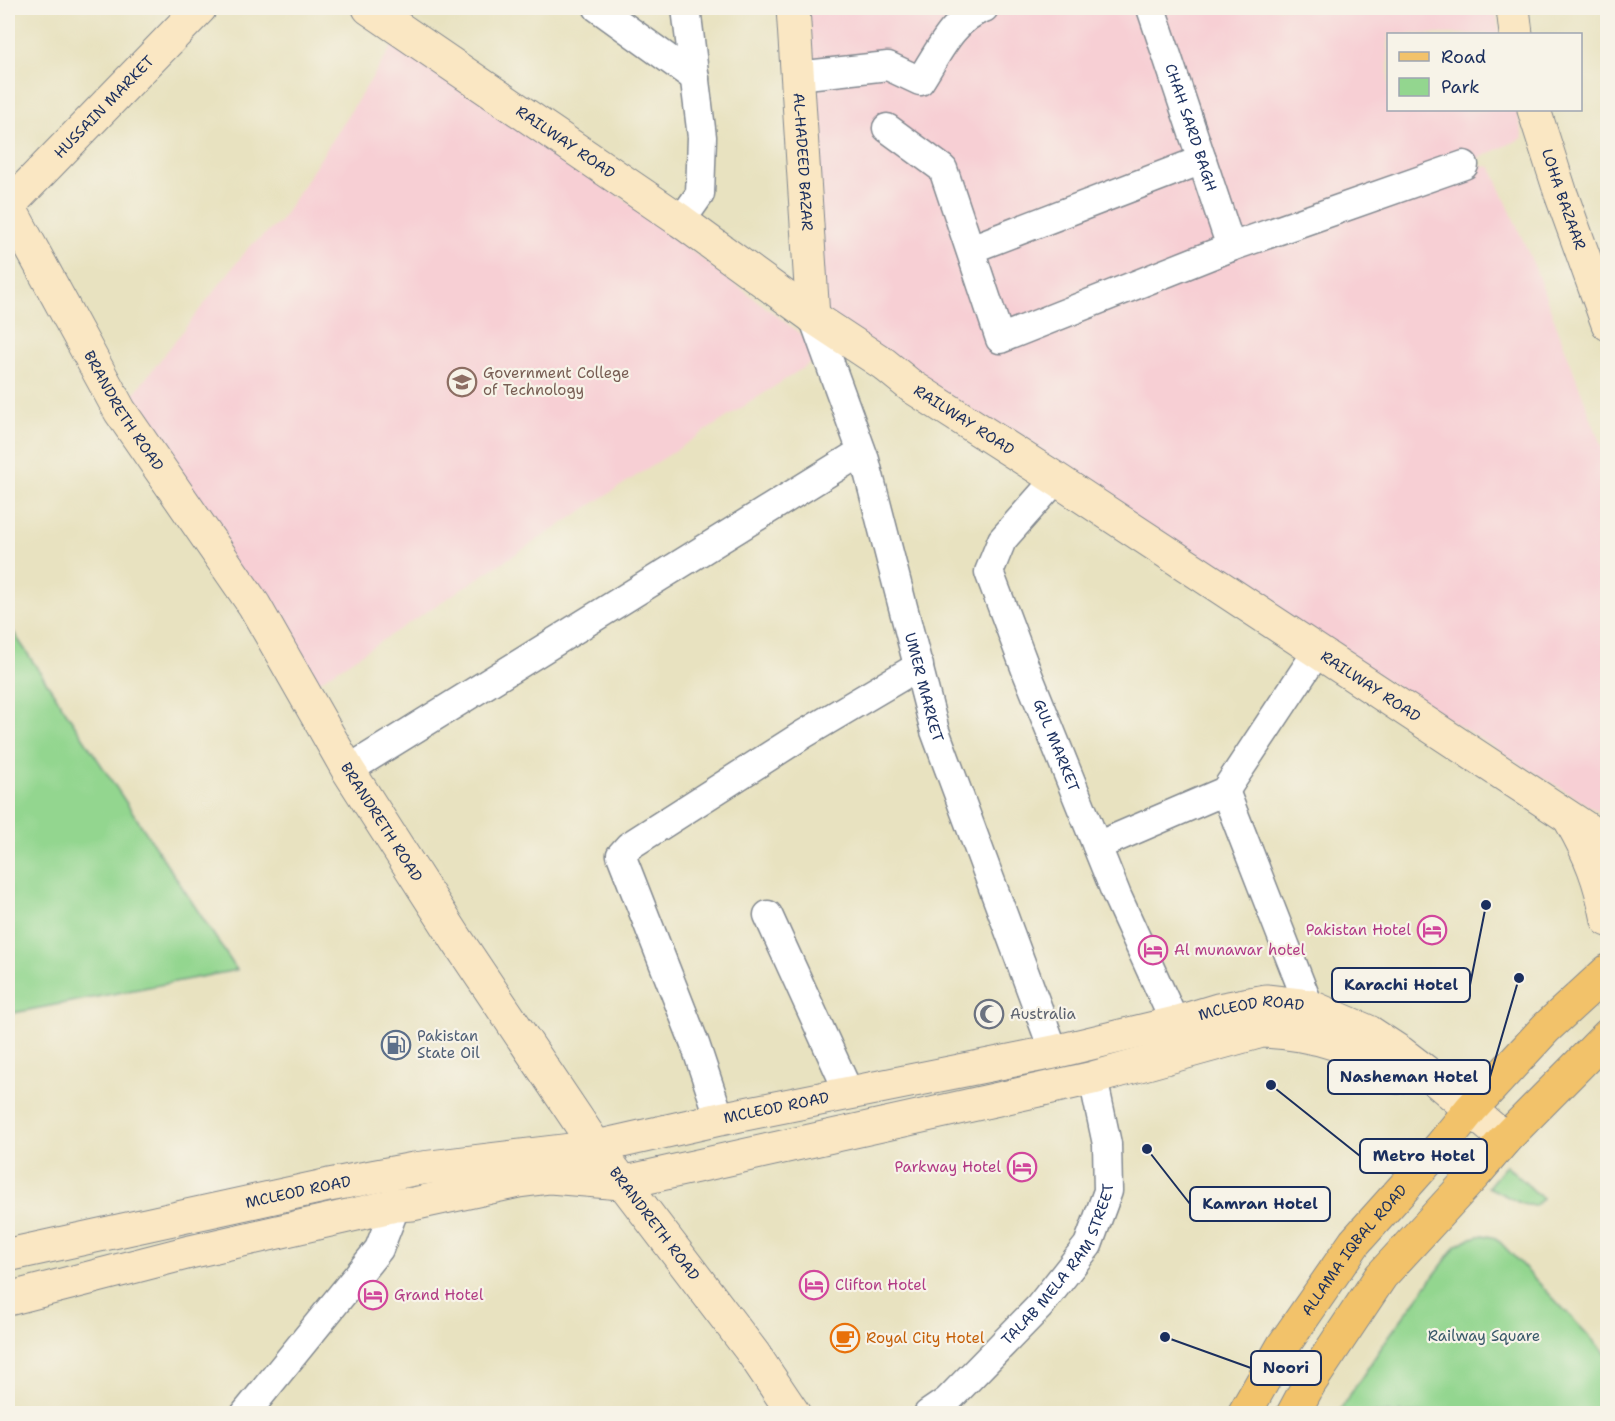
<svg xmlns="http://www.w3.org/2000/svg" width="1615" height="1421" viewBox="0 0 1615 1421" font-family="'Shantell Sans',sans-serif">
<rect width="100%" height="100%" fill="#f7f3e8"/>
<filter id="ink" filterUnits="userSpaceOnUse"><feTurbulence type="fractalNoise" baseFrequency=".0167" numOctaves="2"/><feDisplacementMap in="SourceGraphic" scale="12" xChannelSelector="R" yChannelSelector="G"/><feConvolveMatrix kernelMatrix="1 2 1 2 8 2 1 2 1" color-interpolation-filters="sRGB"/></filter>
<filter id="wash" filterUnits="userSpaceOnUse"><feTurbulence type="fractalNoise" baseFrequency=".008" numOctaves="4" result="noise"/><feDisplacementMap in="SourceGraphic" scale="24" xChannelSelector="R" yChannelSelector="G"/><feGaussianBlur stdDeviation="1.35" result="paint"/><feColorMatrix in="noise" values="0 0 0 0 0 0 0 0 0 0 0 0 0 0 0 0 0 1.4 0 .05"/><feComposite in="paint" operator="in"/></filter>
<g filter="url(#wash)">
<rect width="100%" height="100%" fill="#e8e2c0"/>
<g fill="#f7cfd4">
<path d="M 795,8 L 1495,8 L 1500,34 L 1388,34 L 1388,110 L 1517,110 L 1523,138 L 1466,164 L 1491,167 L 1536,270 L 1607,461 L 1607,817 L 914,388 L 813,317 Z"/>
<path d="M 402,31 L 826,353 L 304,691 L 120,411 L 249,247 L 279,223 Z"/>
</g>
<g fill="#93d68f" stroke="#578276" stroke-width="1.5">
<path d="M 8,624 L 237,970 L 8,1014 Z"/>
<path d="M 1506,1165 L 1543,1199 L 1534,1206 L 1522,1204 L 1488,1187 Z"/>
<path d="M 1483,1235 L 1492,1237 L 1500,1242 L 1607,1355 L 1607,1413 L 1338,1413 L 1389,1336 L 1456,1246 L 1468,1239 Z"/>
</g>
</g>
<g filter="url(#ink)">
<g fill="none" stroke-linecap="round" stroke-linejoin="round">
<g stroke="#82888f" stroke-width="31">
<g id="street">
<path d="M 598,8 L 695,78"/>
<path id="s1" d="M 1151,8 L 1231,247"/>
<path d="M 797,76 L 888,66 L 920,81 C 937,55 953,18 984,8"/>
<path d="M 887,128 L 943,169 L 1000,339 L 1231,247 L 1464,165"/>
<path d="M 681,221 L 700,194 L 702,137 L 686,8"/>
<path d="M 971,249 L 1202,160"/>
<path id="s2" d="M 813,317 L 865,460 L 935,731 L 1054,1052"/>
<path id="s3" d="M 1056,479 L 1002,540 L 989,572 L 1026,670 L 1117,896 L 1175,1023"/>
<path d="M 348,770 L 861,452"/>
<path d="M 1225,791 L 1309,1006"/>
<path d="M 1097,846 L 1225,791 L 1317,652"/>
<path d="M 768,915 L 849,1093"/>
<path d="M 720,1119 L 695,1044 L 621,855 L 629,846 L 804,734 L 919,666"/>
<path d="M 245,1414 L 379,1249 L 396,1205"/>
<path id="s4" d="M 928,1414 L 947,1401 L 1039,1307 L 1088,1245 L 1108,1191 L 1107,1144 L 1093,1078"/>
</g>
</g>
<g stroke="#82888f" stroke-width="35">
<g id="secondary">
<path id="s5" d="M 369,8 L 681,221 L 813,317 L 884,364 L 911,386 L 1056,479 L 1608,843"/>
<path id="s6" d="M 793,8 L 813,317"/>
<path d="M 1513,8 L 1516,34"/>
<path id="s7" d="M 1534,110 L 1561,194 L 1608,324"/>
<path id="s8" d="M 8,205 L 120,411 L 254,605 L 348,770 L 457,940 L 596,1147 L 753,1353 L 794,1414"/>
<path id="s9" d="M 8,206 L 200,8"/>
<path d="M 1571,821 C 1591,856 1600,880 1608,920"/>
<path id="s10" d="M 8,1255 L 329,1185 L 414,1169 L 596,1147 L 720,1119 L 1054,1052 L 1175,1023 L 1218,1010 L 1266,1001 L 1309,1006 L 1369,1032 L 1401,1053 L 1431,1076 L 1505,1139"/>
<path d="M 8,1299 L 190,1252 L 396,1205 L 413,1204 L 519,1181 L 550,1177 L 621,1183 L 1093,1078 L 1262,1031 C 1310,1033 1359,1046 1397,1077"/>
</g>
</g>
<g stroke="#82888f" stroke-width="35">
<g id="primary">
<path id="s11" d="M 1244,1414 L 1283,1346 L 1355,1242 L 1441,1146 L 1471,1109 L 1546,1028 L 1608,971"/>
<path d="M 1293,1414 L 1309,1384 L 1381,1276 L 1475,1174 L 1505,1139 L 1608,1035"/>
</g>
</g>
<use href="#street" stroke="#fff" stroke-width="28"/>
<use href="#secondary" stroke="#fae7c3" stroke-width="33"/>
<use href="#primary" stroke="#f2c26a" stroke-width="33"/>
</g>
</g>
<defs>
<g id="university-ring" transform="scale(1.5)"><circle r="9.5" fill="#f7f3e8" stroke="#8d6e63" stroke-width="1.5"/><path d="M0-5L7-2L0 1L-7-2ZM-4 1L0 2.5L4 1V4Q0 6-4 4Z" fill="#8d6e63"/></g>
<g id="hotel-ring" transform="scale(1.5)"><circle r="9.5" fill="#f7f3e8" stroke="#d1479c" stroke-width="1.5"/><path d="M-6-4.5h1.5V1H6V5H4.5V3h-9V5H-6ZM-4 0a1.8 1.8 0 1 1 3.6 0ZM.5 0V-2.5h3Q6-2.5 6 0Z" fill="#d1479c"/></g>
<g id="mosque-ring" transform="scale(1.5)"><circle r="9.5" fill="#f7f3e8" stroke="#6b7280" stroke-width="1.5"/><path d="M3.5-4.9A6 6 0 1 0 3.5 4.9A5 5 0 1 1 3.5-4.9Z" fill="#6b7280"/></g>
<g id="fuel-ring" transform="scale(1.5)"><circle r="9.5" fill="#f7f3e8" stroke="#5c6f8a" stroke-width="1.5"/><path d="M-5.5-6h7V0h2V4h1.3V-2.5L3-4.5l.8-.8L6-3V5H2.5V1h-1V6h-7ZM-4.2-4.7v3.2H.2V-4.7Z" fill="#5c6f8a"/></g>
<g id="cafe-ring" transform="scale(1.5)"><circle r="9.5" fill="#f7f3e8" stroke="#e8710a" stroke-width="1.5"/><path d="M-5.5-4.5H6V0H3Q3 3.5 0 3.5H-2.5Q-5.5 3.5-5.5 0ZM3-3.2v2h1.7v-2ZM-6 4.5H4V6H-6Z" fill="#e8710a"/></g>
</defs>
<g fill-rule="evenodd">
<use href="#university-ring" x="462" y="382"/>
<use href="#hotel-ring" x="1432" y="930"/>
<use href="#hotel-ring" x="1153" y="950"/>
<use href="#mosque-ring" x="989" y="1014"/>
<use href="#fuel-ring" x="396" y="1045"/>
<use href="#hotel-ring" x="1022" y="1167"/>
<use href="#hotel-ring" x="814" y="1285"/>
<use href="#hotel-ring" x="373" y="1295"/>
<use href="#cafe-ring" x="845" y="1338"/>
</g>
<g text-anchor="middle" stroke-width="4.5" stroke-linejoin="round" paint-order="stroke">
<g font-size="15" fill="#1b2f5e" stroke="#f7f3e8">
<text dy="5" stroke="none"><textPath href="#s9" startOffset="138">HUSSAIN MARKET</textPath></text>
<text dy="5" stroke="none"><textPath href="#s1" startOffset="126">CHAH SARD BAGH</textPath></text>
<text dy="5" stroke="none"><textPath href="#s5" startOffset="238">RAILWAY ROAD</textPath></text>
<text dy="5" stroke="none"><textPath href="#s6" startOffset="154">AL-HADEED BAZAR</textPath></text>
<text dy="5" stroke="none"><textPath href="#s7" startOffset="94">LOHA BAZAAR</textPath></text>
<text dy="5" stroke="none"><textPath href="#s8" startOffset="236">BRANDRETH ROAD</textPath></text>
<text dy="5" stroke="none"><textPath href="#s5" startOffset="724">RAILWAY ROAD</textPath></text>
<text dy="5" stroke="none"><textPath href="#s2" startOffset="387">UMER MARKET</textPath></text>
<text dy="5" stroke="none"><textPath href="#s5" startOffset="1210">RAILWAY ROAD</textPath></text>
<text dy="5" stroke="none"><textPath href="#s3" startOffset="302">GUL MARKET</textPath></text>
<text dy="5" stroke="none"><textPath href="#s8" startOffset="722">BRANDRETH ROAD</textPath></text>
<text dy="5" stroke="none"><textPath href="#s10" startOffset="1269">MCLEOD ROAD</textPath></text>
<text dy="5" stroke="none"><textPath href="#s10" startOffset="783">MCLEOD ROAD</textPath></text>
<text dy="5" stroke="none"><textPath href="#s10" startOffset="297">MCLEOD ROAD</textPath></text>
<text dy="5" stroke="none"><textPath href="#s8" startOffset="1208">BRANDRETH ROAD</textPath></text>
<text dy="5" stroke="none"><textPath href="#s11" startOffset="198">ALLAMA IQBAL ROAD</textPath></text>
<text dy="5" stroke="none"><textPath href="#s4" startOffset="202">TALAB MELA RAM STREET</textPath></text>
</g>
<g font-size="15" fill="#785e54" stroke="#f7f3e8" text-anchor="start">
<text x="483" y="378">Government College<tspan x="483" dy="17">of Technology</tspan></text>
</g>
<g font-size="15" fill="#b23c85" stroke="#f7f3e8" text-anchor="start">
<text x="1411" y="935" text-anchor="end">Pakistan Hotel</text>
<text x="1174" y="955">Al munawar hotel</text>
<text x="1001" y="1172" text-anchor="end">Parkway Hotel</text>
<text x="835" y="1290">Clifton Hotel</text>
<text x="394" y="1300">Grand Hotel</text>
</g>
<g font-size="15" fill="#5b616d" stroke="#f7f3e8" text-anchor="start">
<text x="1010" y="1019">Australia</text>
</g>
<g font-size="15" fill="#4e5e75" stroke="#f7f3e8" text-anchor="start">
<text x="417" y="1041">Pakistan<tspan x="417" dy="17">State Oil</tspan></text>
</g>
<g font-size="15" fill="#39596a" stroke="#f7f3e8">
<text x="1484" y="1341">Railway Square</text>
</g>
<g font-size="15" fill="#c56008" stroke="#f7f3e8" text-anchor="start">
<text x="866" y="1343">Royal City Hotel</text>
</g>
</g>
<path fill="none" stroke="#1b2f5e" stroke-width="2" d="M1486 905L1470 985M1519 978L1490 1077M1271 1085L1360 1156M1147 1149L1190 1204M1165 1337L1251 1368"/>
<g fill="#1b2f5e" stroke="#f7f3e8" stroke-width="2">
<circle cx="1486" cy="905" r="6"/>
<circle cx="1519" cy="978" r="6"/>
<circle cx="1271" cy="1085" r="6"/>
<circle cx="1147" cy="1149" r="6"/>
<circle cx="1165" cy="1337" r="6"/>
</g>
<g fill="#f7f3e8" stroke="#1b2f5e" stroke-width="2">
<rect x="1332" y="968" width="138" height="34" rx="6"/>
<rect x="1328" y="1060" width="162" height="34" rx="6"/>
<rect x="1360" y="1139" width="127" height="34" rx="6"/>
<rect x="1190" y="1187" width="140" height="34" rx="6"/>
<rect x="1251" y="1351" width="70" height="34" rx="6"/>
</g>
<g font-size="16" text-anchor="middle" font-weight="bold" fill="#1b2f5e">
<text x="1401" y="990">Karachi Hotel</text>
<text x="1409" y="1082">Nasheman Hotel</text>
<text x="1424" y="1161">Metro Hotel</text>
<text x="1260" y="1209">Kamran Hotel</text>
<text x="1286" y="1373">Noori</text>
</g>
<rect width="1615" height="1421" fill="none" stroke="#f7f3e8" stroke-width="30"/>
<rect x="1387" y="33" width="195" height="78" fill="#f7f3e8" stroke="#9fa5b1" stroke-width="1.5"/>
<rect x="1399" y="52" width="30" height="9" fill="#f2c26a" stroke="#9fa5b1" stroke-width="1.5"/>
<text x="1441" y="63" font-size="18" fill="#1b2f5e">Road</text>
<rect x="1399" y="78" width="30" height="18" fill="#93d68f" stroke="#9fa5b1" stroke-width="1.5"/>
<text x="1441" y="93" font-size="18" fill="#1b2f5e">Park</text>
</svg>
